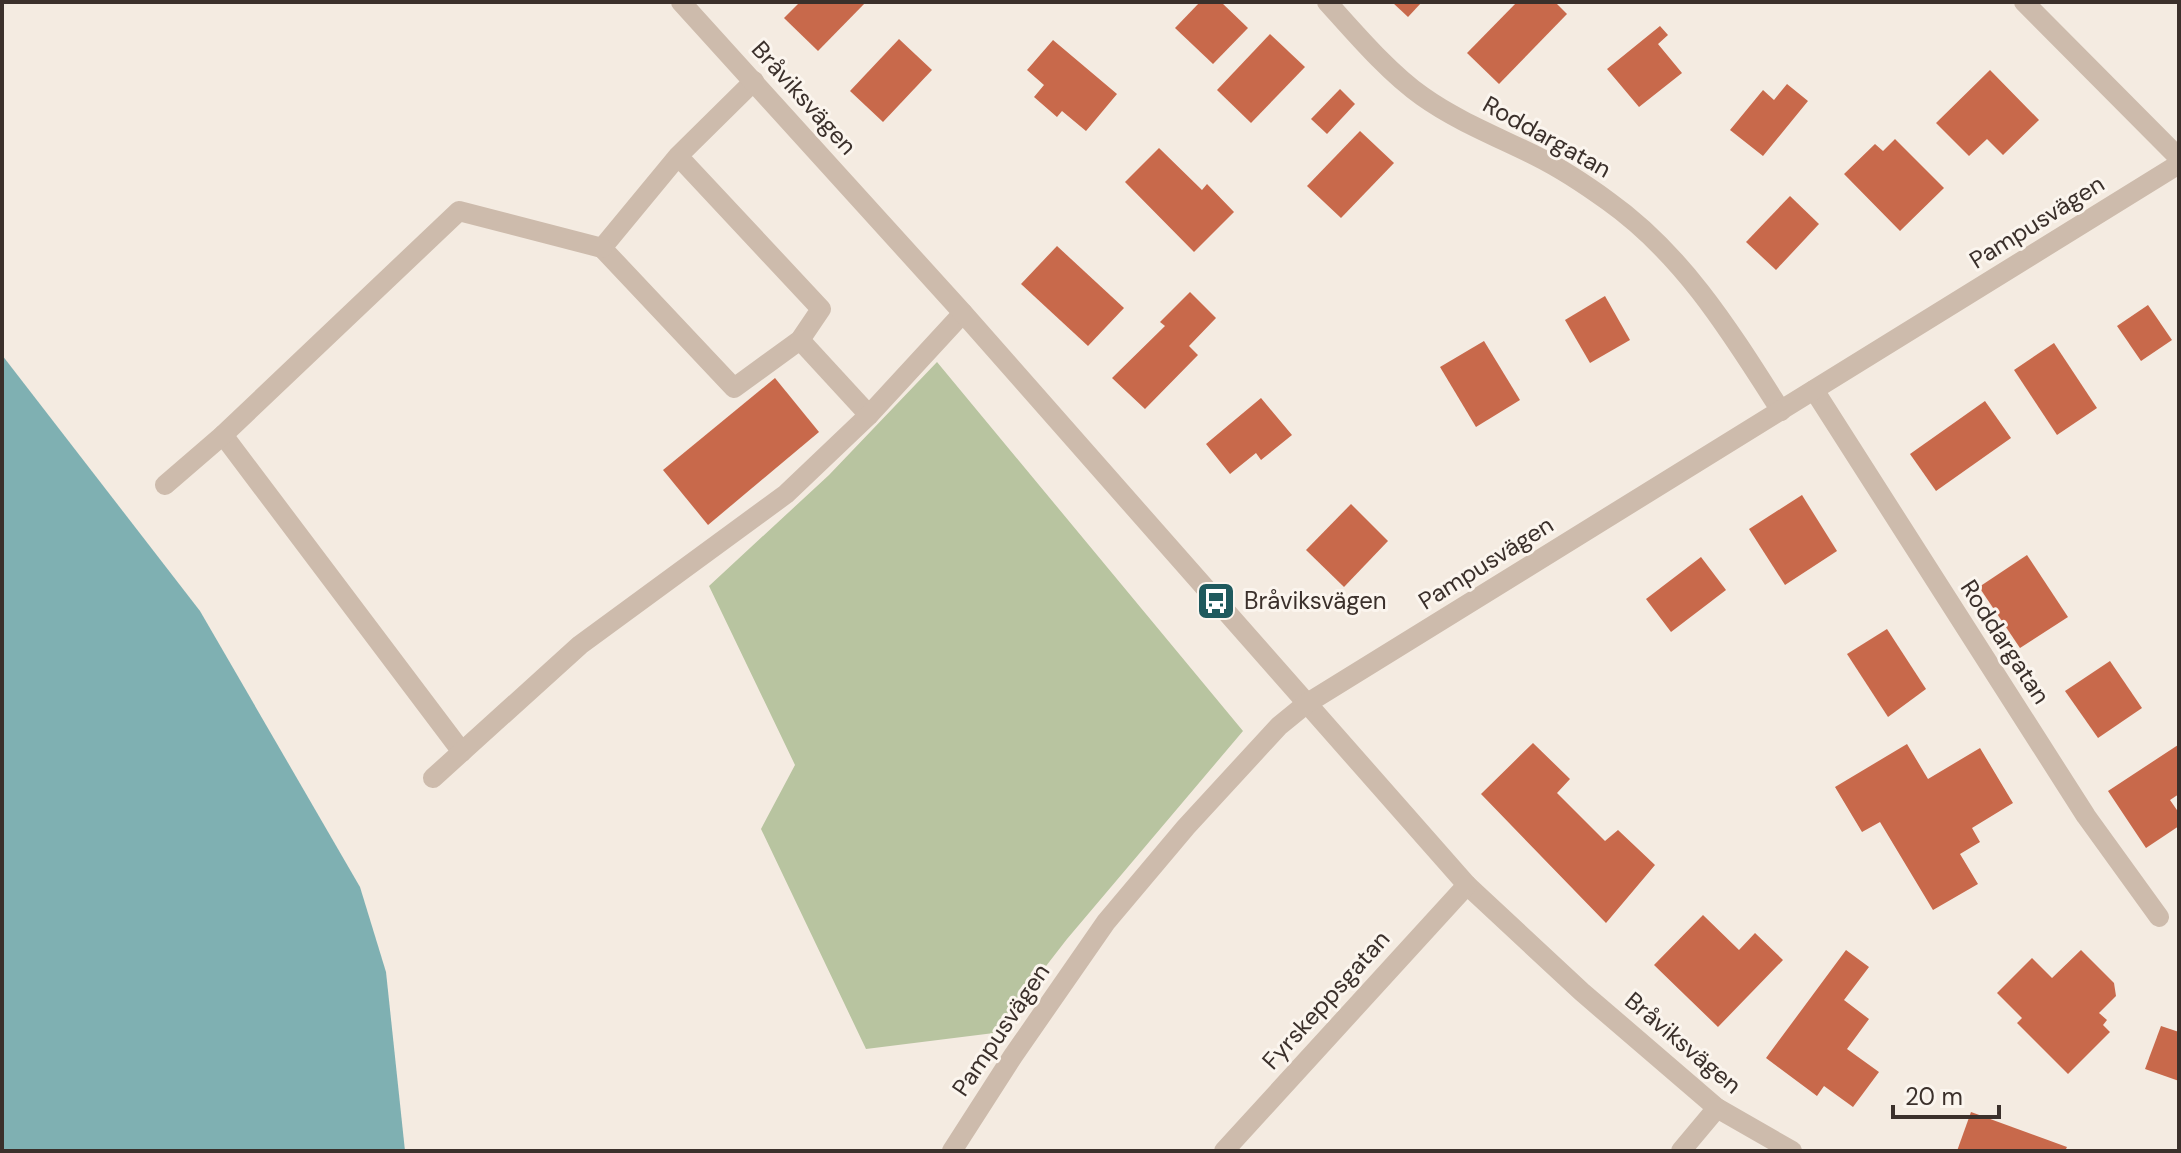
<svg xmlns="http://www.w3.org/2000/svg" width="2181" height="1153" viewBox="0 0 2181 1153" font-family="'DM Sans',sans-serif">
<rect width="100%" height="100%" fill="#f4ebe1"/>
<path fill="#b8c4a0" d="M 937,362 L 1243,731 L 1067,939 L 994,1033 L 866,1049 L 761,829 L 795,765 L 709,586 L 829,475 Z"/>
<path fill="#7fb0b2" d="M 2,355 L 200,611 L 360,887 L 386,972 L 405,1151 L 2,1151 Z"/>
<g fill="#c8694b">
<path d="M 800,2 L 866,2 L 818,51 L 784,18 Z"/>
<path d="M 1200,2 L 1221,2 L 1248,28 L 1213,64 L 1175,28 Z"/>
<path d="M 1392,2 L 1422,2 L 1408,17 Z"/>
<path d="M 1517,2 L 1555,2 L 1567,14 L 1499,84 L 1467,53 Z"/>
<path d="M 1660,26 L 1668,35 L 1658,44 L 1682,73 L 1639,107 L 1607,69 Z"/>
<path d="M 1270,34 L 1305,67 L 1251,123 L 1217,90 Z"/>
<path d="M 899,39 L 932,70 L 883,122 L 850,91 Z"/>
<path d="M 1053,40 L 1117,94 L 1086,131 L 1062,111 L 1057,117 L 1034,97 L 1044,85 L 1027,70 Z"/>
<path d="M 1990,70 L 2039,120 L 2003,155 L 1987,139 L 1969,156 L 1936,123 Z"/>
<path d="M 1787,84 L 1808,101 L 1763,156 L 1730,130 L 1763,90 L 1774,100 Z"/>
<path d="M 1340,89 L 1355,104 L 1327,134 L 1311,119 Z"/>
<path d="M 1360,131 L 1394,163 L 1341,218 L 1307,186 Z"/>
<path d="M 1895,139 L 1944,188 L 1900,231 L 1844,174 L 1875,144 L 1883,151 Z"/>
<path d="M 1159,148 L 1202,190 L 1207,184 L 1234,212 L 1194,252 L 1125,182 Z"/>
<path d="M 1790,196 L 1819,224 L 1776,270 L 1746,242 Z"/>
<path d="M 1057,246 L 1124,308 L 1088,346 L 1021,284 Z"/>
<path d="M 1190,292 L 1216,318 L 1189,346 L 1198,355 L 1145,409 L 1112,378 L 1165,326 L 1160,322 Z"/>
<path d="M 1605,296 L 1630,340 L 1590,363 L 1565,320 Z"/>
<path d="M 2148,305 L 2172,340 L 2141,361 L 2117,326 Z"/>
<path d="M 1484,341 L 1520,400 L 1476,427 L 1440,367 Z"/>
<path d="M 2054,343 L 2097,408 L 2057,435 L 2014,370 Z"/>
<path d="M 775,378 L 819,432 L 708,525 L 663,470 Z"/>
<path d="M 1261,398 L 1292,435 L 1261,460 L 1256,453 L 1230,474 L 1206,444 Z"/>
<path d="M 1985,401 L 2011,438 L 1936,491 L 1910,454 Z"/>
<path d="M 1802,495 L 1837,551 L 1785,585 L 1749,529 Z"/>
<path d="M 1351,504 L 1388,541 L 1344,587 L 1306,550 Z"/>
<path d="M 2027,555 L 2068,617 L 2020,648 L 1979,587 Z"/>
<path d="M 1701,557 L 1726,590 L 1671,632 L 1646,599 Z"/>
<path d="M 1887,629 L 1926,689 L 1888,717 L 1847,654 Z"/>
<path d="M 2110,661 L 2142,708 L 2098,738 L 2065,691 Z"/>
<path d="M 1533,743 L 1570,779 L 1557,793 L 1605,841 L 1618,830 L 1655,865 L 1606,923 L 1481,794 Z"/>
<path d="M 1907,744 L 1928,779 L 1980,748 L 2013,803 L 1972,828 L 1980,842 L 1960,854 L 1978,884 L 1933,910 L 1880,822 L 1862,832 L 1835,787 Z"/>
<path d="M 2178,745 L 2179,794 L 2170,800 L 2179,813 L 2179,826 L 2146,848 L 2108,791 Z"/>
<path d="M 1703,915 L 1739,950 L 1755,933 L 1783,960 L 1718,1027 L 1654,965 Z"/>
<path d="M 1846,950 L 1869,967 L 1844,1000 L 1869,1019 L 1847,1049 L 1879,1072 L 1853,1107 L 1824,1086 L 1817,1096 L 1766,1058 Z"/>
<path d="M 2081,950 L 2114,983 L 2116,996 L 2099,1013 L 2107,1020 L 2103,1025 L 2110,1032 L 2068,1074 L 2017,1023 L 2022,1018 L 1997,993 L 2032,958 L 2052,978 Z"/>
<path d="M 2161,1026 L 2179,1032 L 2179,1081 L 2145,1069 Z"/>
<path d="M 1971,1112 L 2067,1147 L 2065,1151 L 1957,1151 Z"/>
</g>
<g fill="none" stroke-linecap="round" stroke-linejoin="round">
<g stroke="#cdbbac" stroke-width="20">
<path d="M 678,156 L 821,309 L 800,340 L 734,388 L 602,248 L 678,156 L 754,81"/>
<path d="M 800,340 L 869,415"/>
<path d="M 223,435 L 462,752"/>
<path d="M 165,485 L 223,435 L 459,211 L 602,248"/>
<path d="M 433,778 L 580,645 L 786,494 L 869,415 L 963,313"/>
</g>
<g stroke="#cdbbac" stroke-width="20">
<path d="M 681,2 L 963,313 L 1467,885 L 1582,992 L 1717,1108 L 1792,1151"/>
<path d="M 1327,2 C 1355,33 1389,73 1422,96 C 1457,121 1498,137 1536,156 C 1560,168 1586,185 1608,201 C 1684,255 1732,334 1781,411"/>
<path d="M 2024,2 L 2179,158"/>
<path d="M 1814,390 L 2086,816 L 2159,917"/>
<path d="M 952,1151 L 1013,1056 L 1106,922 L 1186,827 L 1279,726 L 1306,704 L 2179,164"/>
<path d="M 1224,1151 L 1467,885"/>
<path d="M 1681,1151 L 1717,1108"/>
</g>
</g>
<defs>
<g id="bus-square" transform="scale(2)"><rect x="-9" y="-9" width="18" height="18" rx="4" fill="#1f5a5e" stroke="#fbf5ee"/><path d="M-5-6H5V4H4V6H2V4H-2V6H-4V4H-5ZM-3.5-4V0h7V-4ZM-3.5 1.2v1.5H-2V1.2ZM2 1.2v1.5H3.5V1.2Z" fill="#fff"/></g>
</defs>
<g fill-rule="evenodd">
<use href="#bus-square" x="1216" y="601"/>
</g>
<g text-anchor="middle" stroke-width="6" stroke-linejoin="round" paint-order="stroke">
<g font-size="24" fill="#3b302b" stroke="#fbf5ee">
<text transform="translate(804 98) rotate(48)" y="8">Bråviksvägen</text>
<text transform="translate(1547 137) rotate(29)" y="8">Roddargatan</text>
<text transform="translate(2037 222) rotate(-32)" y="8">Pampusvägen</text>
<text transform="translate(1486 563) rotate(-32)" y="8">Pampusvägen</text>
<text transform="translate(2005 642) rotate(57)" y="8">Roddargatan</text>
<text transform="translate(1326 1000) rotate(-48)" y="8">Fyrskeppsgatan</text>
<text transform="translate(1001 1030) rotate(-56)" y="8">Pampusvägen</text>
<text transform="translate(1683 1043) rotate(40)" y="8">Bråviksvägen</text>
</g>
<g font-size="24" fill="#3b302b" stroke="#fbf5ee" text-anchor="start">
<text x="1244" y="609">Bråviksvägen</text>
</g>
</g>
<rect width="2181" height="1153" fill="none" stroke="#3b302b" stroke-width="8"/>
<path d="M1893 1105v12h106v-12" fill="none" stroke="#3b302b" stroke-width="4"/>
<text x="1905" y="1105" font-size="24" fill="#3b302b" stroke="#fbf5ee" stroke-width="6" paint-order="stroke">20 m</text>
</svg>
